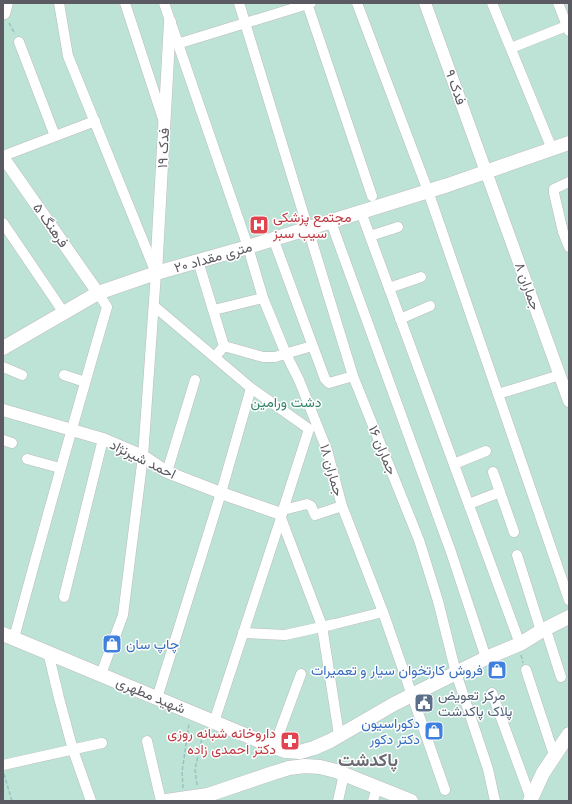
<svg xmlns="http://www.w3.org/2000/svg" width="572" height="804" viewBox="0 0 572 804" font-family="Mulish,Vazirmatn,sans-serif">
<rect width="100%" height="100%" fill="#e7ece0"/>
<rect fill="#bce3d6" x="3" y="3" width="566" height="798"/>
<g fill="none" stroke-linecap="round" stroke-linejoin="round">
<g stroke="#bdbbc2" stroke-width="11">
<g id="minor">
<path d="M 59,3 L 68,56 L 156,273 L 143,456 L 123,615 L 101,674"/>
<path d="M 125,3 L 163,119"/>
<path d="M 164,3 L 248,247 L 263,298 L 286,354 L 299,380 L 327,450 L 342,506 L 383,612 L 445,790"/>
<path d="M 239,3 L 353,376 L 419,540 L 438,601 L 456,673 L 488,769 L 495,801"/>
<path d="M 307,3 L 372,196"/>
<path d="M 357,3 L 428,191 L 569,600"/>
<path d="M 492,3 L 552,149"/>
<path d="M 558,3 L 569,31"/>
<path d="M 5,14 L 8,3"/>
<path d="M 19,42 L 55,136"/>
<path d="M 177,44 L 311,3"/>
<path d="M 511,48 L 569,25"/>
<path d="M 3,156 L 95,121"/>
<path d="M 569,182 L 554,189 L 554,193 L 563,232 L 569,247"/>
<path d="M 361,212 L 520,644"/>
<path d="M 331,222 L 451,552 L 486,658"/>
<path d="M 3,223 L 64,313"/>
<path d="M 370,236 L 398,227"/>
<path d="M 273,238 L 325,379 L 329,383 L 353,376"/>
<path d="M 198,261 L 224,346 L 215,357"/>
<path d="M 389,288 L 421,277"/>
<path d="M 154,306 L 251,388 L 309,429"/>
<path d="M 214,310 L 263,298"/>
<path d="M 400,319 L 430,306"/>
<path d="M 224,346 L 263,357 L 275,357 L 312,346"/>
<path d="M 3,367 L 22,375"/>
<path d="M 64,375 L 85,382"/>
<path d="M 498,394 L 560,375"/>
<path d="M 3,440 L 12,443"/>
<path d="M 27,459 L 60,468"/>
<path d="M 454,464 L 486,451"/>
<path d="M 167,472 L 195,380"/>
<path d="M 493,472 L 514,532"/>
<path d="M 469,504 L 500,492"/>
<path d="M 283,510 L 309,429"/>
<path d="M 283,510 L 307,504 L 311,506 L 315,515 L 342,506"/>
<path d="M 281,518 L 322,626 L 339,735"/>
<path d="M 517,555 L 541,631"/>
<path d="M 64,597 L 103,439"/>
<path d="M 243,633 L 285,635 L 335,624 L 383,612"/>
<path d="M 548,636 L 561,677"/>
<path d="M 14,638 C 44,527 75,417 107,307 L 98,293"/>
<path d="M 48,652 L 59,698 L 73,750 L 91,801"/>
<path d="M 526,670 L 554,755"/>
<path d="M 492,693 L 531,799"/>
<path d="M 157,698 L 221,493 L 251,388"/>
<path d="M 214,722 L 281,518 L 281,515"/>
<path d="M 147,741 L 161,801"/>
<path d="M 274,747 L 301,674"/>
<path d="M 3,765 L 102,743"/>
<path d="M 338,801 L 344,774"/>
<path d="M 373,801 L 377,787"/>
</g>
</g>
<g stroke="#bdbbc2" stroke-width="13">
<g id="tertiary">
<path d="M 425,3 L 569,401"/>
<path d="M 3,157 L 98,293"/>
<path d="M 156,273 L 170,22"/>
<path d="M 3,410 L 103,439 L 143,456 L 167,472 L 221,493 L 281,514"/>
</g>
</g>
<g stroke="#bfbdc6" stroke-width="15">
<g id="secondary">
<path d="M 3,348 L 98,293 L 156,273 L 248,247 L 448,185 L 569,143"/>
<path d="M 3,634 L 274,747 L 286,751 L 300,752 L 314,748 L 330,741 L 394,704 L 486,658 L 520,644 L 541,631 L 569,617"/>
<path d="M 166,801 L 208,795 L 273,773 L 289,768 L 305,766 L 320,767 L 336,771 L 411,801"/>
<path d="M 530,801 L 543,773 L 569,734"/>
</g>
</g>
<g stroke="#96c4c0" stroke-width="1.5" stroke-dasharray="4 2" stroke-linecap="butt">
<path d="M 9,23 L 15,34"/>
<path d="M 521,655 L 523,663"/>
<path d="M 4,774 L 12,801"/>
<path d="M 197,785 L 195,769 L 204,730"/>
<path d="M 183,788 L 182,772 L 189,724"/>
</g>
<use href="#minor" stroke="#fff" stroke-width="10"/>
<use href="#tertiary" stroke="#fff" stroke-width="12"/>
<use href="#secondary" stroke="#fff" stroke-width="14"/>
</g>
<defs>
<g id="hospital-square" transform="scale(1)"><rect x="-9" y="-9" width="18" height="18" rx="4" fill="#e0444e" stroke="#fff"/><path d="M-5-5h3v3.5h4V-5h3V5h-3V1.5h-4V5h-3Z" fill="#fff"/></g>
<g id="shop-square" transform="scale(1)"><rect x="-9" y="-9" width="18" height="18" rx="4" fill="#3f7fe0" stroke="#fff"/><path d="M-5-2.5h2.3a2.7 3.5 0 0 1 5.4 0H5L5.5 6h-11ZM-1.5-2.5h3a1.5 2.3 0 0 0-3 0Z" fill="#fff"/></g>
<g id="civic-square" transform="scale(1)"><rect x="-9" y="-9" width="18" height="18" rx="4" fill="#5c6f8a" stroke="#fff"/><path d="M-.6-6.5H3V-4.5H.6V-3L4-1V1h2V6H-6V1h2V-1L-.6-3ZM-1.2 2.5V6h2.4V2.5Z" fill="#fff"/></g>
<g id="pharmacy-square" transform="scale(1)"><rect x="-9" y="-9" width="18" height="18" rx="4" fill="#e0444e" stroke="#fff"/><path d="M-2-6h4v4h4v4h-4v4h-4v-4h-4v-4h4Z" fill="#fff"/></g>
</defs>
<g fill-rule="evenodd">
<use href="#hospital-square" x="259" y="225"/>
<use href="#shop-square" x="112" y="644"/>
<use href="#shop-square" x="497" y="670"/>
<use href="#civic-square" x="424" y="703"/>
<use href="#shop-square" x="434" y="731"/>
<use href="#pharmacy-square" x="290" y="741"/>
</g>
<g text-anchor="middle" stroke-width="3" stroke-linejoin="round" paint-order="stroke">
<g font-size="14" fill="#5b5961" stroke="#fff">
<text transform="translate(456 87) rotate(70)" y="5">فدک ۹</text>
<text transform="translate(163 148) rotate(-87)" y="5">فدک ۱۹</text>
<text transform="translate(51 225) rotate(55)" y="5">فرهنگ ۵</text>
<text transform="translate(213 257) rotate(-16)" y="5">۲۰ متری مقداد</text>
<text transform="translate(528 286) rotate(70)" y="5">جماران ۸</text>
<text transform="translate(383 450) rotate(67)" y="5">جماران ۱۶</text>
<text transform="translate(143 459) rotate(26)" y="5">احمد شیرنژاد</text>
<text transform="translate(332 470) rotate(74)" y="5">جماران ۱۸</text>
<text transform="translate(151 695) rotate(23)" y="5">شهید مطهری</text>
</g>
<g font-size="14" fill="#be3a42" stroke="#fff" text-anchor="start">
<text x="273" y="222">مجتمع پزشکی<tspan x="273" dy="16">سیب سبز</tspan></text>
<text x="276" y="738" text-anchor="end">داروخانه شبانه روزی<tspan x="276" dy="16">دکتر احمدی زاده</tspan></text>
</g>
<g font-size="14" fill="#36836c" stroke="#fff">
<text x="286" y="407">دشت ورامین</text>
</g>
<g font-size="14" fill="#366cbe" stroke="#fff" text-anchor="end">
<text x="126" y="649" text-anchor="start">چاپ سان</text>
<text x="483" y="675">فروش کارتخوان سیار و تعمیرات</text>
<text x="420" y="728">دکوراسیون<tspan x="420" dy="16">دکتر دکور</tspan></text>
</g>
<g font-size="14" fill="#4e5e75" stroke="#fff" text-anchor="start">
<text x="438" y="700">مرکز تعویض<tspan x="438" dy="16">پلاک پاکدشت</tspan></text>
</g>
<g font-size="18" font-weight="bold" fill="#6b6a73" stroke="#fff">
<text x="368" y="766">پاکدشت</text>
</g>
</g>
<rect width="572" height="804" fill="none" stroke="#5b5961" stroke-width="8"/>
</svg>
